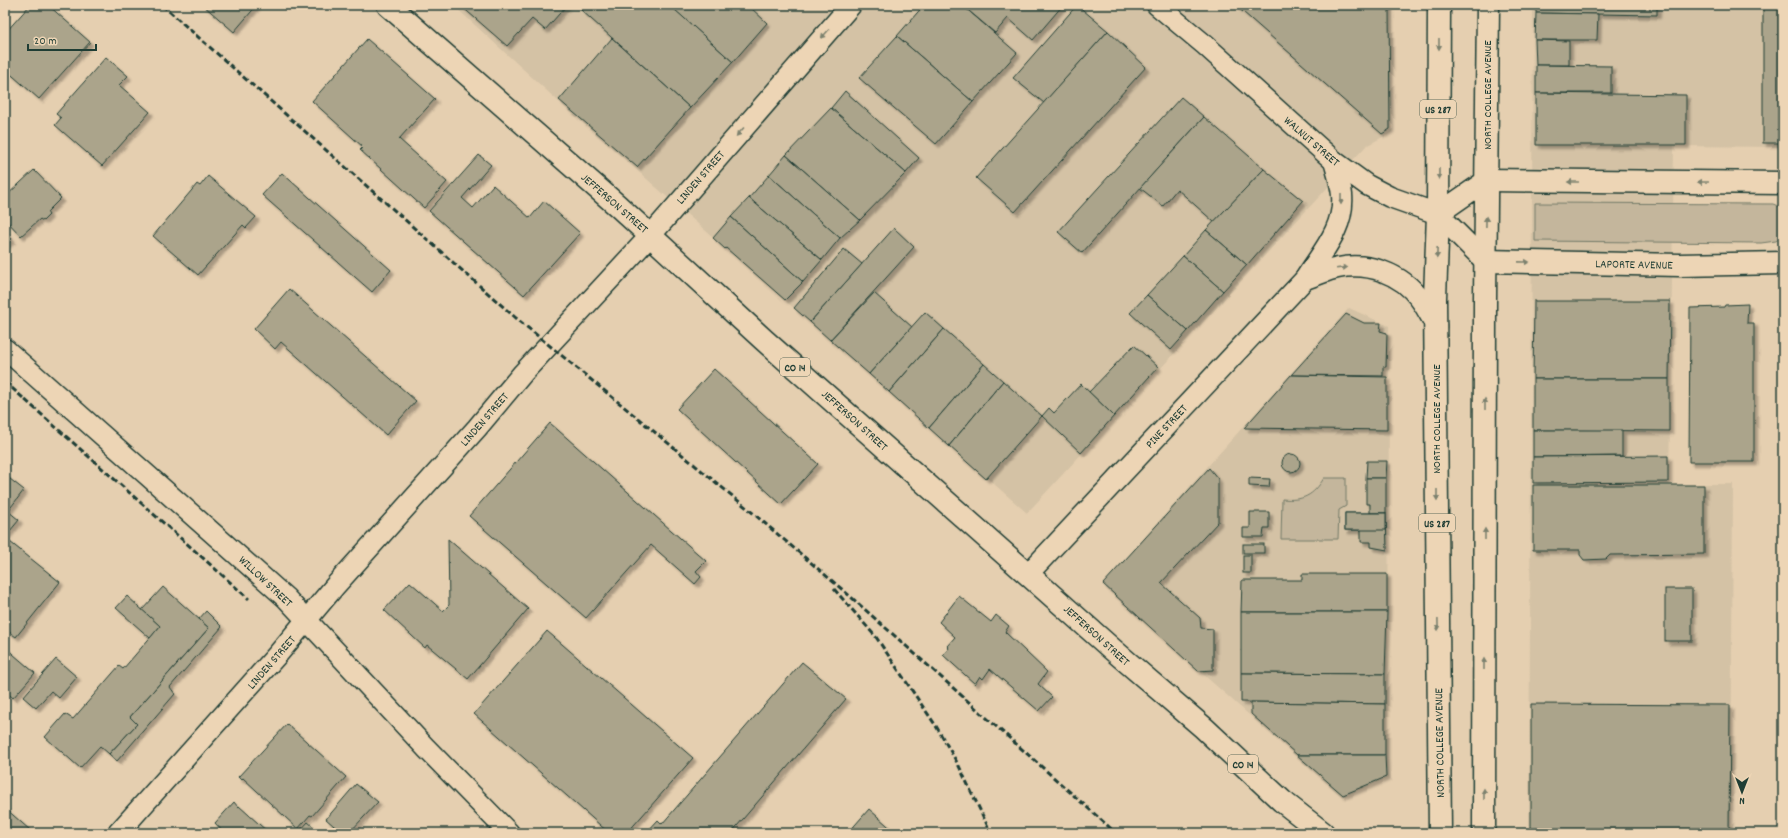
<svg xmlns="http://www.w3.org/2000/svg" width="1788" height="838" viewBox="0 0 1788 838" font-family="Dekko,sans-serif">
<defs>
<filter id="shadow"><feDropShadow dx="3.5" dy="3.5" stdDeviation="1" flood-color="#0004"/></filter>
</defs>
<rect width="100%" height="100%" fill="#e5cfb0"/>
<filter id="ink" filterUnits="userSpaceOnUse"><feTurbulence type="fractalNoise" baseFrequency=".025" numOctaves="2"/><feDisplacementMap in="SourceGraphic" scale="8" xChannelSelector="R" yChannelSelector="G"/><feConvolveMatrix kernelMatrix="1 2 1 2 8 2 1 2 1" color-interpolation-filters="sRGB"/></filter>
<g filter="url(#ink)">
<g fill="#d4c2a5">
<path d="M 453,5 L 1393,5 L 1392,132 L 1366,146 L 1027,513 L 558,101 Z"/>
<path d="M 1533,5 L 1783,5 L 1783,147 L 1674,146 L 1669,484 L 1733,484 L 1731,833 L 1529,833 Z"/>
<path d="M 1349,308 L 1389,326 L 1388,778 L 1342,797 L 1102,585 Z"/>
</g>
<g fill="#c4b69c" stroke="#727a68">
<path d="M 1535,203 L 1773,204 L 1783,208 L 1783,235 L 1776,241 L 1761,243 L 1535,241 Z"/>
<path d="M 1324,478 L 1346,478 L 1346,506 L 1339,510 L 1338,539 L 1281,539 L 1282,499 C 1303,501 1313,496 1324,478 Z"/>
</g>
<g fill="#aba48b" stroke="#1f3d34" filter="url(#shadow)">
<path d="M 30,5 L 48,5 L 90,42 L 39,99 L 5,69 L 5,33 Z"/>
<path d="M 203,5 L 257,5 L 234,32 Z"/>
<path d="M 460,5 L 567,5 L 545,30 L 532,19 L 507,46 Z"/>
<path d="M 586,5 L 670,5 L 733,62 L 690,108 L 581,10 Z"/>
<path d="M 677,5 L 748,5 L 767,23 L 733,62 L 674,9 Z"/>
<path d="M 924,5 L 962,5 L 1017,53 L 973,102 L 897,36 Z"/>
<path d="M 962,5 L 1063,5 L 1033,40 L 1008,18 L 995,33 Z"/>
<path d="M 1077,5 L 1108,31 L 1044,103 L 1013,78 Z"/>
<path d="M 1235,5 L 1389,5 L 1390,129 L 1382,134 Z"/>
<path d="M 1536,5 L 1657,5 L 1657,15 L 1536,13 Z"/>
<rect x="1763" y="5" width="20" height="138"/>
<path d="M 1536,13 L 1598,14 L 1597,40 L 1535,40 Z"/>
<path d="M 1108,31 L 1146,67 L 1015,212 L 976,178 Z"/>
<path d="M 897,36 L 973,102 L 936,144 L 859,78 Z"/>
<path d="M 612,38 L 690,108 L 637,167 L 559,100 Z"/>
<path d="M 367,39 L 435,99 L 399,139 L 447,182 L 424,208 L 360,150 L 363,147 L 312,101 Z"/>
<path d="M 1535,40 L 1569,41 L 1569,65 L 1536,65 Z"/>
<path d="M 106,57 L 128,76 L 119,85 L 150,112 L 102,166 L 55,125 L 61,118 L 56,114 Z"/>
<path d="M 1536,65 L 1611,66 L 1611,93 L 1536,93 Z"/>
<path d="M 845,91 L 919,158 L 906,173 L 831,108 Z"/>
<path d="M 1536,93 L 1686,95 L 1686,145 L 1536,145 Z"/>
<path d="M 1181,97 L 1204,117 L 1082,253 L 1058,232 Z"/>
<path d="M 831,108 L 906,173 L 860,220 L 786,155 Z"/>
<path d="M 1204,117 L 1264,169 L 1214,222 L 1177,189 L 1163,206 L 1140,188 Z"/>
<path d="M 479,155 L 491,165 L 462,198 L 473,208 L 493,185 L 530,218 L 544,201 L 580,233 L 524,295 L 429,211 Z"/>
<path d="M 786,155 L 860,220 L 840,238 L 769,175 Z"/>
<path d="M 1264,169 L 1303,201 L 1247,265 L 1206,230 Z"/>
<path d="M 34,170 L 61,198 L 47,212 L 49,215 L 43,221 L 40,219 L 21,236 L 5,219 L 5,197 Z"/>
<path d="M 282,173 L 391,270 L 372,292 L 262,195 Z"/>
<path d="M 769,175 L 840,238 L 822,260 L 749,198 Z"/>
<path d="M 208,176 L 256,217 L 246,228 L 243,225 L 198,275 L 153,236 L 197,184 L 200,186 Z"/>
<path d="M 749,198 L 822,260 L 803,282 L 731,217 Z"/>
<path d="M 731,217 L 803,282 L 785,300 L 726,248 L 725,249 L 713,238 Z"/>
<path d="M 894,228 L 914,247 L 830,340 L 810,322 Z"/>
<path d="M 1206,230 L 1247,265 L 1223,291 L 1183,256 Z"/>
<path d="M 5,231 L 12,239 L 5,246 Z"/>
<path d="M 844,249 L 862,264 L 810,322 L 794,308 Z"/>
<path d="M 1183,256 L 1223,291 L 1188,331 L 1147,295 Z"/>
<path d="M 289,289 L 416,401 L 386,435 L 281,342 L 275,349 L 254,329 Z"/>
<path d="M 874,293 L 912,327 L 869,374 L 830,340 Z"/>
<path d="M 1147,295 L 1188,331 L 1171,350 L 1130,313 Z"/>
<path d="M 1534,301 L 1670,301 L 1669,379 L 1533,379 Z"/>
<path d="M 1748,304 L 1747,323 L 1754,323 L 1754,462 L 1689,462 L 1690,308 L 1724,307 L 1725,305 Z"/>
<path d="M 925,312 L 944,329 L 889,392 L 869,374 Z"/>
<path d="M 1346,314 L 1364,323 L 1381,323 L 1380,331 L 1387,333 L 1386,367 L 1383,367 L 1383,376 L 1291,375 Z"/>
<path d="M 944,329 L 984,364 L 929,428 L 889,392 Z"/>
<path d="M 1134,345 L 1158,367 L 1114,416 L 1089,392 Z"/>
<path d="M 984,364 L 1003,381 L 949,446 L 929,428 Z"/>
<path d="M 714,369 L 818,464 L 781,504 L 677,409 Z"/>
<path d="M 1291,375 L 1387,377 L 1387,430 L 1244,428 Z"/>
<path d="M 1533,379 L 1669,379 L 1669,431 L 1533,430 Z"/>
<path d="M 1003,381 L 1042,416 L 986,479 L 949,446 Z"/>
<path d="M 1081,384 L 1114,416 L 1081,453 L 1042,416 L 1049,408 L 1054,413 Z"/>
<path d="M 550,423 L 706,561 L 696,571 L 701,577 L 695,584 L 651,545 L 586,618 L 469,516 Z"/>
<path d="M 1533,430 L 1622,430 L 1622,456 L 1533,457 Z"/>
<circle cx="1291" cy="463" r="9"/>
<path d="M 1668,456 L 1668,482 L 1533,483 L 1533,457 Z"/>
<path d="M 1367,461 L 1387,461 L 1386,478 L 1366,478 Z"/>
<path d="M 1209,468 L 1218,479 L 1218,522 L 1161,583 L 1200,618 L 1201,628 L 1213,629 L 1213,670 L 1198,671 L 1103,584 Z"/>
<path d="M 5,475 L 24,490 L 8,511 L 19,520 L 5,537 Z"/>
<path d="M 1249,478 L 1270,479 L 1269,487 L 1249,486 Z"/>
<path d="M 1366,478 L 1386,478 L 1386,513 L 1370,513 L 1370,504 L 1366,504 Z"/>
<path d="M 1533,485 L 1704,485 L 1704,554 L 1610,555 L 1606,559 L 1584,560 L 1580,555 L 1580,550 L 1533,550 Z"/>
<path d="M 1250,512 L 1269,512 L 1269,528 L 1264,528 L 1263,537 L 1243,537 L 1243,528 L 1250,528 Z"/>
<path d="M 1345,513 L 1386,513 L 1387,550 L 1371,547 L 1371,542 L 1361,542 L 1361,530 L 1345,530 Z"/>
<rect x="1345" y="513" width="41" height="17"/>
<path d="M 5,538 L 60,582 L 16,637 L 5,629 L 5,606 L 8,602 L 5,600 Z"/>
<path d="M 448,539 L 528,609 L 468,679 L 427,645 L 425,648 L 384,610 L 410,582 L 443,611 L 449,605 Z"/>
<rect x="1243" y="544" width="21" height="9"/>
<rect x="1243" y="555" width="8" height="18"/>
<path d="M 1302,574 L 1387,574 L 1387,612 L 1241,612 L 1242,580 L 1302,580 Z"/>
<path d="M 163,587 L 209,628 L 130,717 L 137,724 L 109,754 L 100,746 L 80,768 L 45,737 L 65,714 L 73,719 L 119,666 L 123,669 L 160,626 L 142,610 Z"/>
<rect x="1665" y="589" width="27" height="52"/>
<path d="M 127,596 L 160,626 L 150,638 L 116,608 Z"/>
<path d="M 959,596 L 991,622 L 996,615 L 1009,626 L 1005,632 L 1047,672 L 1038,684 L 1052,697 L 1039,711 L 990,669 L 983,679 L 980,676 L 975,684 L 943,655 L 949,648 L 947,646 L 955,637 L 939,622 Z"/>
<path d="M 206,611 L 222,627 L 170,687 L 175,694 L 117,761 L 109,754 L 137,724 L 130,717 L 209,628 L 199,619 Z"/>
<path d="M 1241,612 L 1387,612 L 1385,674 L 1241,673 Z"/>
<path d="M 547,631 L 693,758 L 627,833 L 609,833 L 474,714 Z"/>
<path d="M 6,648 L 35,673 L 13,698 L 5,691 L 5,650 Z"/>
<path d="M 56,659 L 77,677 L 59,698 L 51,691 L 36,708 L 23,697 Z"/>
<path d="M 802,662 L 846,699 L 731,833 L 646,833 L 658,820 L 662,824 Z"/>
<path d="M 1241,673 L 1385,674 L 1385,704 L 1241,702 Z"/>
<path d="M 1251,702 L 1385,704 L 1385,755 L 1297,755 L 1251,714 Z"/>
<path d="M 1531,704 L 1730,705 L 1729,833 L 1531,833 Z"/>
<path d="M 287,724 L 346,777 L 312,816 L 310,815 L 298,829 L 243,778 L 241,780 L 238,777 Z"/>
<path d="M 1297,755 L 1385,755 L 1386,777 L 1343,795 Z"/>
<path d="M 356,784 L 378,802 L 349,833 L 342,833 L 326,819 Z"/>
<path d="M 234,802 L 238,807 L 239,806 L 269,833 L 224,833 L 215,823 Z"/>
<path d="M 5,808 L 30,830 L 27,833 L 5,833 Z"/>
<path d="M 869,809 L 896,833 L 848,833 Z"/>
<path d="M 308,822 L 321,833 L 298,833 Z"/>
</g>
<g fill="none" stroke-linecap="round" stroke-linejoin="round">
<g stroke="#1f3d34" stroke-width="23">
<g id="street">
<path d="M 1157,5 L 1205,45 L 1334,161 L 1367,185 L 1390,197 L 1438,214 L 1485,261"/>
<path d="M 1438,214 L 1487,180"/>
<path d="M 1305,279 C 1316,276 1327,270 1338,268 C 1368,262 1401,273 1420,299 C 1426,307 1431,317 1436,326"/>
<path d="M 5,349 L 286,598 L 426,748 L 509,833"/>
<path d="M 1028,574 L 1305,279 C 1321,253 1345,228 1342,195 C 1341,184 1337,172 1334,161"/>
<path d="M 118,833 L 278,654 L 335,586 L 477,428 L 523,373 L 651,235 L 851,5"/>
</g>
</g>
<g stroke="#1f3d34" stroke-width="25">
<g id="secondary">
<path d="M 1487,180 L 1783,183"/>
<path d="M 1485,261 L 1680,265 L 1783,263"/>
</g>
</g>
<g stroke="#1f3d34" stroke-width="25">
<g id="highway">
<path d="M 388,5 L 618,206 L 764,340 L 1112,649 L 1204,728 L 1282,801 L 1323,833"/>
<path d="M 1439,5 L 1438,214 L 1435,298 L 1440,833"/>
<path d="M 1484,833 L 1485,299 L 1488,5"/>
</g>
</g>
<use href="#street" stroke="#edd5b5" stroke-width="20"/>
<use href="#secondary" stroke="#edd5b5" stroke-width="22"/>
<use href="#highway" stroke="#edd5b5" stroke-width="22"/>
<g stroke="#1f3d34" stroke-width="3" stroke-dasharray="6 3" stroke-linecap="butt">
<path d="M 162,5 L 516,318 L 747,508 L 851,597 L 1116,833"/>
<path d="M 5,382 L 249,599"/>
<path d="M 834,589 L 876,637 L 936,726 L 959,766 L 991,833"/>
</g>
</g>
<defs><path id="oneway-solid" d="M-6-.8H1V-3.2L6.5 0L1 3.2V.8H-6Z"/></defs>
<g fill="#7c816e">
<use href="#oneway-solid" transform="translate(825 34) rotate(132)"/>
<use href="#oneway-solid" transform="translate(1439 44) rotate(90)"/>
<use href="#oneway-solid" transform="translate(740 132) rotate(131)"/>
<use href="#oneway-solid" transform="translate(1439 174) rotate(90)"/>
<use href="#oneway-solid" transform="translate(1573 182) rotate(180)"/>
<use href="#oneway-solid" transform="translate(1703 182) rotate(180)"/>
<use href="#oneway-solid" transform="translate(1341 199) rotate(90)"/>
<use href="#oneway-solid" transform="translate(1486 222) rotate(-89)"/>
<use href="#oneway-solid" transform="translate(1437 253) rotate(92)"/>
<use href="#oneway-solid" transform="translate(1524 262) rotate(1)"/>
<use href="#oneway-solid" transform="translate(1342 268) rotate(-7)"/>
<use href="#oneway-solid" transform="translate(1485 404) rotate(-90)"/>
<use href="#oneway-solid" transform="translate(1437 495) rotate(90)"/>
<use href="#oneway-solid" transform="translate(1485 534) rotate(-90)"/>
<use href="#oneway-solid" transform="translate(1438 625) rotate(89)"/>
<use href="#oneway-solid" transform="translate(1484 664) rotate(-90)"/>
<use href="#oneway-solid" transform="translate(1484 794) rotate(-90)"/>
</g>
</g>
<g text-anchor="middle" stroke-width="3" stroke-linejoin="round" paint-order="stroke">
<g fill="#edd5b5" stroke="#5d6b5b" stroke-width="1">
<rect x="1420" y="100" width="36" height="18" rx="3"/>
<rect x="780" y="358" width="30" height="18" rx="3"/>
<rect x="1419" y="514" width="36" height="18" rx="3"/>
<rect x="1228" y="755" width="30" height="18" rx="3"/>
</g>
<g font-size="11" font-weight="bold" fill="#1f3d34">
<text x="1438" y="113">US 287</text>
<text x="795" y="371">CO 14</text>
<text x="1437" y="527">US 287</text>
<text x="1243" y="768">CO 14</text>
</g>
<g font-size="12" fill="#1f3d34" stroke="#edd5b5">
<text transform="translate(1487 95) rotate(-90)" y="4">NORTH COLLEGE AVENUE</text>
<text transform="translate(1312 141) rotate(41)" y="4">WALNUT STREET</text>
<text transform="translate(700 177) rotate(-49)" y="4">LINDEN STREET</text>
<text transform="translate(615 203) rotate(41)" y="4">JEFFERSON STREET</text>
<text transform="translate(1634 264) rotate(1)" y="4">LAPORTE AVENUE</text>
<text transform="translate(484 419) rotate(-49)" y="4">LINDEN STREET</text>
<text transform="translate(1436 419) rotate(-90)" y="4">NORTH COLLEGE AVENUE</text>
<text transform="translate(855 420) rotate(42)" y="4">JEFFERSON STREET</text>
<text transform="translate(1166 426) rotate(-47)" y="4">PINE STREET</text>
<text transform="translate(266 581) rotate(43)" y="4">WILLOW STREET</text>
<text transform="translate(1097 635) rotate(42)" y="4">JEFFERSON STREET</text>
<text transform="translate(271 662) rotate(-49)" y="4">LINDEN STREET</text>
<text transform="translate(1439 743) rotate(-91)" y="4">NORTH COLLEGE AVENUE</text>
</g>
</g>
<rect width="1788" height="838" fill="none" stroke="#edd5b5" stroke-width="20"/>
<rect x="10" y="10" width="1768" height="818" fill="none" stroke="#1f3d34" stroke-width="1.5" filter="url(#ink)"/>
<g transform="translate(1742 792) rotate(180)" stroke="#edd5b5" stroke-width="3" paint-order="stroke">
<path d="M0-3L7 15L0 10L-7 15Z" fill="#1f3d34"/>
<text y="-6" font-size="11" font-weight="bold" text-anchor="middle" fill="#1f3d34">N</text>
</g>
<path d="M28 44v6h68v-6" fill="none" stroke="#1f3d34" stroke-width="2"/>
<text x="34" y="44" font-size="12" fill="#1f3d34" stroke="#edd5b5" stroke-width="3" paint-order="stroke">20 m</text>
</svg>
